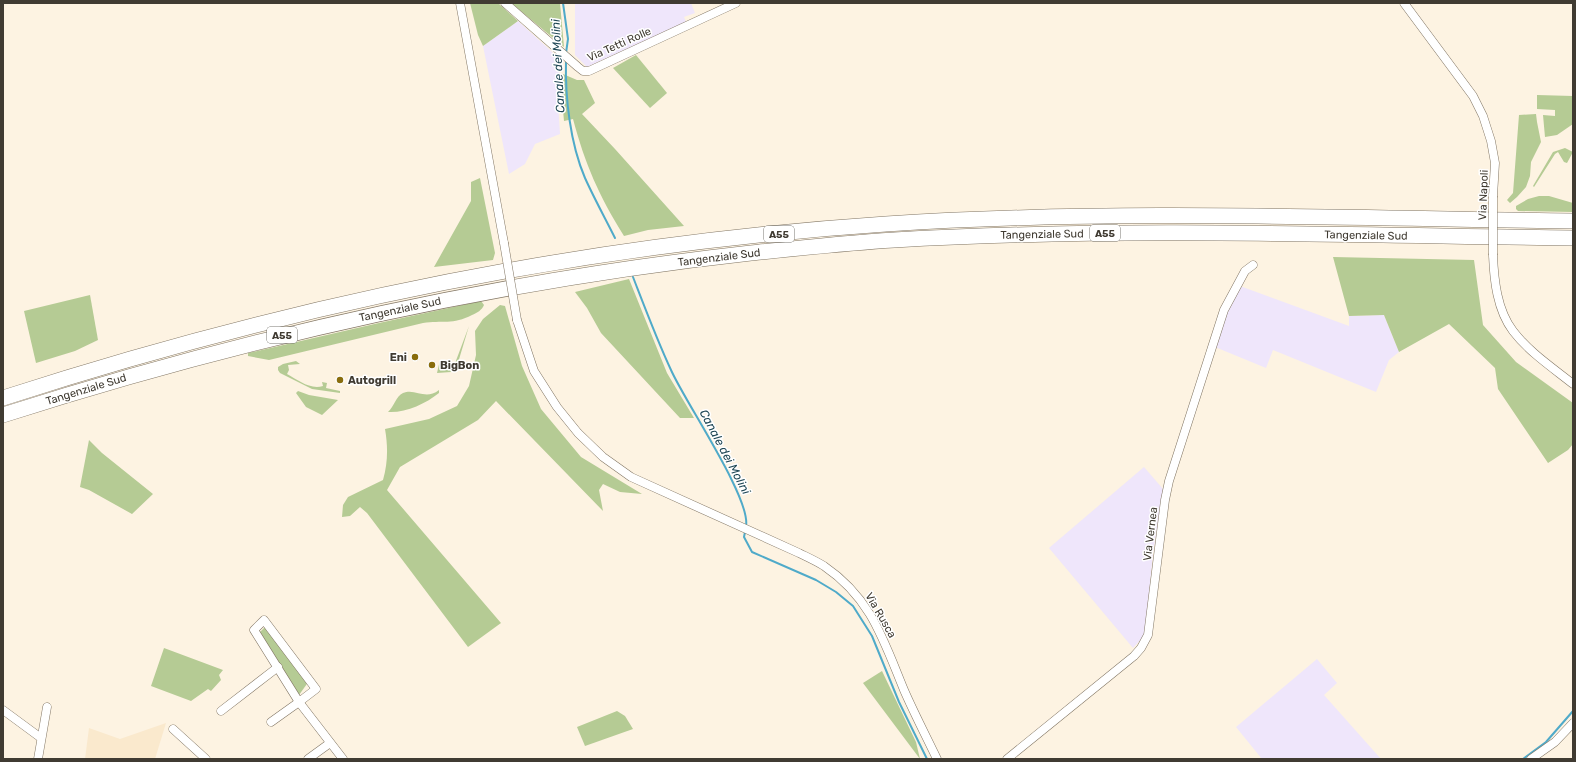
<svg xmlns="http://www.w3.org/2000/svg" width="1576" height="762" viewBox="0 0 1576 762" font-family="Rubik,sans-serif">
<rect width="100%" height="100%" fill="#fdf3e2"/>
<g fill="#efe6fb">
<path d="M 575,3 L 691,3 L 695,13 L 684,17 L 686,22 L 587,67 L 575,55 Z"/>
<path d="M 518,21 L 561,60 L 557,85 L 560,134 L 535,144 L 525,164 L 509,174 L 483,46 Z"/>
<path d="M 1240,286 L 1349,326 L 1349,316 L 1384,315 L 1399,352 L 1389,360 L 1376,392 L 1273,350 L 1266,368 L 1215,347 L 1228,309 Z"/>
<path d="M 1144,467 L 1163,489 L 1153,553 L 1145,635 L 1133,648 L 1049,548 Z"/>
<path d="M 1317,659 L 1337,683 L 1324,695 L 1381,759 L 1262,759 L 1236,727 Z"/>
</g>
<path fill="#fae9cd" d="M 166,723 L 155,759 L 85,759 L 89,728 L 120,739 Z"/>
<g fill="#b5cb94">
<path d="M 470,3 L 498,3 L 518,21 L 483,46 L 478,35 Z"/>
<path d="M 511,3 L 560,3 L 564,47 Z"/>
<path d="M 636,55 L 667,93 L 650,108 L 613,68 Z"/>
<path d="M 563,74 L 577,80 L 584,80 L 595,103 L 582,114 L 615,149 L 684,226 L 648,230 L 624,236 C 599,196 585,164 573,119 L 564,121 L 561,88 Z"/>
<path d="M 1537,95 L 1573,96 L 1573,124 L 1557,135 L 1545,137 L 1543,115 L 1555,116 L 1555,110 L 1537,109 Z"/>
<path d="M 1536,114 L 1537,122 L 1541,142 L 1531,162 L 1530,176 L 1526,187 L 1517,197 L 1510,203 L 1507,200 L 1513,193 L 1519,115 Z"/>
<path d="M 1565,148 L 1573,152 L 1567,163 L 1564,162 L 1558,152 L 1555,154 L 1534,187 L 1533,186 L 1553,152 Z"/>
<path d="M 480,178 L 495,253 L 493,260 L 434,267 L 471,201 L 471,182 Z"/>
<path d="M 1539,196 L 1549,196 L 1573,203 L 1573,212 L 1518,211 L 1516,209 L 1516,206 L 1528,199 Z"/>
<path d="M 1333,257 L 1474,260 L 1483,325 L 1516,362 L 1573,403 L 1573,444 L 1568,450 L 1548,463 L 1498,389 L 1495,368 L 1449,324 L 1399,352 L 1384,315 L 1349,316 Z"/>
<path d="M 629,279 L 667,373 L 694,418 L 680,418 L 601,333 L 587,308 L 575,292 Z"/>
<path d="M 90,295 L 98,340 L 75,351 L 36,363 L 24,311 Z"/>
<path d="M 481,301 L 484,305 C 482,310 477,313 472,315 C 453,325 442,320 423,323 L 269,360 L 248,356 L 248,353 L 379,323 Z"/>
<path d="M 500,305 L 505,306 L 522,366 L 541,409 L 581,457 L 642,494 L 620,492 L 603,484 L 599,490 L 603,511 L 496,401 L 478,420 L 400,467 L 387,490 L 501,623 L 468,647 L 367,513 L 360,507 L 350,516 L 342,517 L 343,505 L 348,497 L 383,480 C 388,463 388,446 385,429 L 429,419 L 457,406 L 469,386 L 476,355 L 475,331 L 483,319 Z"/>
<path d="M 469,326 L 457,366 L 451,372 L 437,373 L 440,360 L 449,365 L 453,368 L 454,366 Z"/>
<path d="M 296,361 L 300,364 L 288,365 L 289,370 L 287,374 C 298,380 310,390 323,386 L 322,382 L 327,383 L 326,388 L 340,391 L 340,393 L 312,389 L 280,373 L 278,370 L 278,367 L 283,364 Z"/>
<path d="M 439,390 L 439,393 C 425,404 406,413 388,412 C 394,407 396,396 403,393 C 416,388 425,401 439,390 Z"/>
<path d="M 298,391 L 309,395 L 338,400 L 322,415 L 306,407 L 296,393 Z"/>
<path d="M 89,440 L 102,453 L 153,494 L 132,514 L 89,490 L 80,487 Z"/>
<path d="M 267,625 L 309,681 L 299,695 L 259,633 Z"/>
<path d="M 164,648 L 223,670 L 219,675 L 221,680 L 211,691 L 208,689 L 191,701 L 151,686 Z"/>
<path d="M 882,671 L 916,742 L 920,759 L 863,683 Z"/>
<path d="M 617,711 L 625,716 L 633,729 L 585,746 L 577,727 Z"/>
</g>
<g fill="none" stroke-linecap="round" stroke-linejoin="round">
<g stroke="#4faac9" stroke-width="2">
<path d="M 563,3 L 568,39 L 566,53"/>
<path d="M 566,60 C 565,97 570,143 585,178 C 594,198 605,218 615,238"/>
<path d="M 633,277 C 645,308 657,340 671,370 C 685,402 751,498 746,526"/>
<path d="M 745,532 L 744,537 L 752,552 L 816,580 L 836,592 L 853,606 L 872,636 L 899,702 L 927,759"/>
<path d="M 1523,759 L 1546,742 L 1573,711"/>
</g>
<g stroke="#817563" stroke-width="9">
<g id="minor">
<path d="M 460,3 L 504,243"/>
<path d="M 505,3 L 578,67 L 583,71 L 589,71 L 736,3"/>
<path d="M 1404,3 L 1473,96 L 1483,116 L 1491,141 L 1495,163 L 1493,196"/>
<path d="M 1493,255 C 1494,280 1497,310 1513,331 C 1529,352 1553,368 1573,384"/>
<path d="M 517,320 L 534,371 L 557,407 L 578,433 L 603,457 L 631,477 L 799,553 C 807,557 816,561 824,566 C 871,598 883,639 904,690 C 914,713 926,736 937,759"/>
<path d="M 264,620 L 316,689 L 299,702 L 254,630 Z"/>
<path d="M 3,710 L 41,738"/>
<path d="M 221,711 L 278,667"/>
<path d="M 271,722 L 299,702 L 343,759"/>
<path d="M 173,729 L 206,759"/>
<path d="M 38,759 L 47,707"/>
<path d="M 308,759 L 330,743"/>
<path d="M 1007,759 L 1134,656 L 1141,648 L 1148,635 L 1165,500 L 1169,481 L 1224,310 L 1245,271 L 1253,265"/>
<path d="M 1531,759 L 1555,742 L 1573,723"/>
</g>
</g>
<g stroke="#817563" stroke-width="16">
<g id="motorway">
<path d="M 3,398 C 289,305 587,244 886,224 C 1115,209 1344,218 1573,221"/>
<path d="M 3,415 C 247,337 497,281 751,253 C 799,248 846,243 894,240 C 1120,227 1347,235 1573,238"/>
</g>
</g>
<use href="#minor" stroke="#fff" stroke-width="8"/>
<use href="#motorway" stroke="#fff" stroke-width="15"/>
<g stroke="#817563" stroke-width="9" stroke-linecap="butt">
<g id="minor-bridge">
<path d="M 504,243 L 517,320"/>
<path d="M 1493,255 L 1493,196"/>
</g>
</g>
<use href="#minor-bridge" stroke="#fff" stroke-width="8"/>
</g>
<g fill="#896d0d" stroke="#fff" stroke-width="1.5">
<circle cx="415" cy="357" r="4"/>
<circle cx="432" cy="365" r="4"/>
<circle cx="340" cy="380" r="4"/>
</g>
<g text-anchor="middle" stroke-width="3" stroke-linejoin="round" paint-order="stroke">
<g fill="#fff" stroke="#797670" stroke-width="1">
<rect x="1090" y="225" width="30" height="16" rx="3"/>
<rect x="764" y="226" width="30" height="16" rx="3"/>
<rect x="267" y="327" width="30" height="16" rx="3"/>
</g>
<g font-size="10" font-weight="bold" fill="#403b32">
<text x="1105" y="237">A55</text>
<text x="779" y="238">A55</text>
<text x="282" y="339">A55</text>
</g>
<g font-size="11" fill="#403b32" stroke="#fff">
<text transform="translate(619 44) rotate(-24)" y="4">Via Tetti Rolle</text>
<text transform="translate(1483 195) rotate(-88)" y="4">Via Napoli</text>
<text transform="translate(1042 234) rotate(-1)" y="4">Tangenziale Sud</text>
<text transform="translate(1366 235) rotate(1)" y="4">Tangenziale Sud</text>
<text transform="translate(719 257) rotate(-7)" y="4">Tangenziale Sud</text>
<text transform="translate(400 309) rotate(-12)" y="4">Tangenziale Sud</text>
<text transform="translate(86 389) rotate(-17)" y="4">Tangenziale Sud</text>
<text transform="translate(1150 534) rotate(-83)" y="4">Via Vernea</text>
<text transform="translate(881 615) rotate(60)" y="4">Via Rusca</text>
</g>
<g font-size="11" font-weight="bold" fill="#403b32" stroke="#fff" text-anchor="start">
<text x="407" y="361" text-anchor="end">Eni</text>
<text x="440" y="369">BigBon</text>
<text x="348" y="384">Autogrill</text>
</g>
<g font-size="12" font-style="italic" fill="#1f4755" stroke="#fff">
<text transform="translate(558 66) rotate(-93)" y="4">Canale dei Molini</text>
<text transform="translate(725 452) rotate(62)" y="4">Canale dei Molini</text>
</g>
</g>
<rect width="1576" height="762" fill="none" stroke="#403b32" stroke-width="8"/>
</svg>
